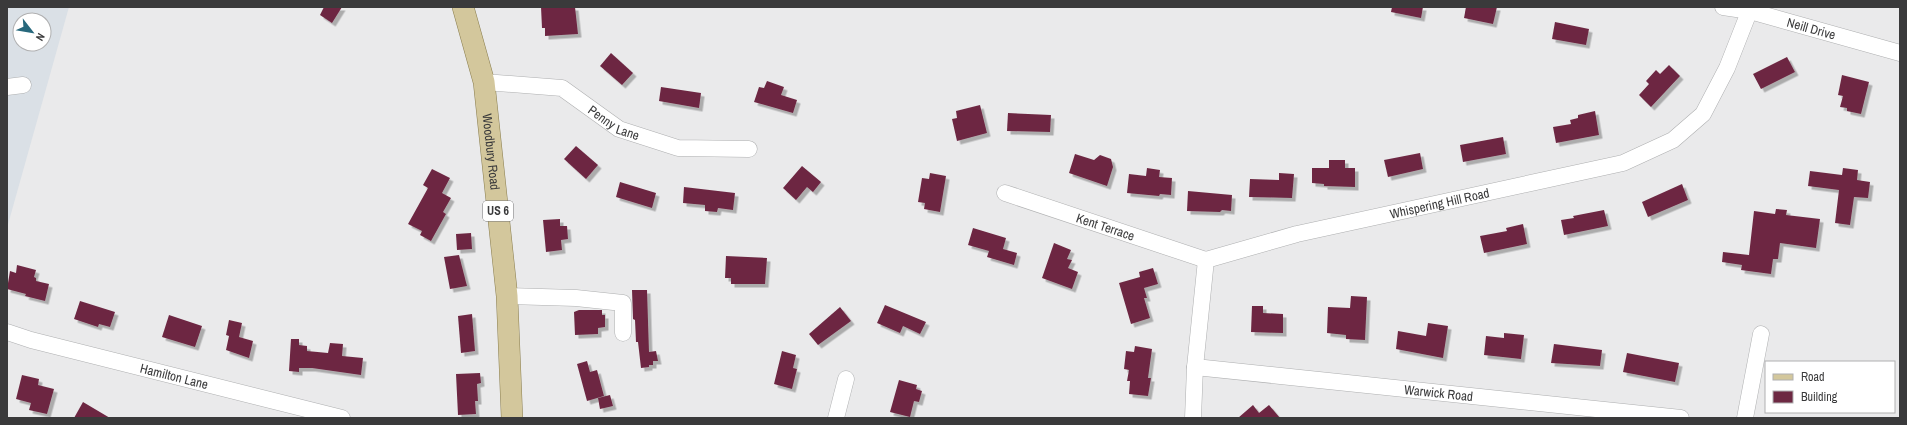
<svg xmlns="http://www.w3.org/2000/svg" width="1907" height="425" viewBox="0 0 1907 425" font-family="'Archivo Narrow',sans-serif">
<defs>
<filter id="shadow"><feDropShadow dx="3.5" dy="3.5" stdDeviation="0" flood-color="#0004"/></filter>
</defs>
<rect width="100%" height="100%" fill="#eaeaeb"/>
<path fill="#dae0e6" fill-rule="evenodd" d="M 7,7 L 69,7 L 7,228 ZM 20,20 L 44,20 L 44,44 L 20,44 Z"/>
<g fill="#6d2842" filter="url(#shadow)">
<path d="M 324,7 L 342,7 L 332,23 L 320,15 Z"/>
<path d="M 541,7 L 575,7 L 578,34 L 545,36 L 545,28 L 542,28 Z"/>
<path d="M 1392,7 L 1423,7 L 1421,18 L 1391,12 Z"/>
<path d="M 1466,7 L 1497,7 L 1493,24 L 1464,18 Z"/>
<path d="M 1555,22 L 1589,29 L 1586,45 L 1552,39 Z"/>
<path d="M 611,53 L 633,73 L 622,85 L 600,66 Z"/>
<path d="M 1787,57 L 1795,72 L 1761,89 L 1753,74 Z"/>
<path d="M 1669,65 L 1680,76 L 1651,107 L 1639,95 L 1649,84 L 1646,81 L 1656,70 L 1660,74 Z"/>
<path d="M 1842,75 L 1869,82 L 1861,114 L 1847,111 L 1847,108 L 1840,107 L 1843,96 L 1838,95 Z"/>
<path d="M 767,81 L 784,87 L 781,95 L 797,100 L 793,113 L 754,102 L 759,87 L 764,88 Z"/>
<path d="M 661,87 L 701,93 L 699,108 L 659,101 Z"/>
<path d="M 980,105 L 987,133 L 957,141 L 952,119 L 957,118 L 956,111 Z"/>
<path d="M 1595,111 L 1599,135 L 1556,143 L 1553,127 L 1571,124 L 1570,120 L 1578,118 L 1578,115 Z"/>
<path d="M 1008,113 L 1051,115 L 1050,132 L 1007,131 Z"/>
<path d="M 1503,137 L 1506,154 L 1463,162 L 1460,145 Z"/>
<path d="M 576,146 L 598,165 L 586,179 L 564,159 Z"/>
<path d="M 1420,153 L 1423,169 L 1388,177 L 1384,160 Z"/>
<path d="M 1075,154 L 1094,160 L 1100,155 L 1111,159 L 1113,167 L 1107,186 L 1069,173 Z"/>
<path d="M 1329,160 L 1345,160 L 1345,168 L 1355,168 L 1355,187 L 1324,186 L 1324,184 L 1312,183 L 1312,168 L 1329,168 Z"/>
<path d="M 802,166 L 821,182 L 813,192 L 807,187 L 796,200 L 783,188 Z"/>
<path d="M 1147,168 L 1160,170 L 1159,177 L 1172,178 L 1171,195 L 1160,194 L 1159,196 L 1127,193 L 1129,174 L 1146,176 Z"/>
<path d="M 1843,168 L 1858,170 L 1857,180 L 1870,182 L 1868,198 L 1854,197 L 1850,225 L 1835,223 L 1839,190 L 1808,186 L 1810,171 L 1842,175 Z"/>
<path d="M 432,169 L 450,178 L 442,193 L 451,198 L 443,212 L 446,214 L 431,241 L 420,235 L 422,231 L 408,224 L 428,188 L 423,185 Z"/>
<path d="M 930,173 L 946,176 L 940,212 L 924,209 L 925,203 L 918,202 L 922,178 L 929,179 Z"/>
<path d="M 1279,173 L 1294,174 L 1292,198 L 1249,197 L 1250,179 L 1279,180 Z"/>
<path d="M 620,182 L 656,193 L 652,208 L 616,197 Z"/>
<path d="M 1682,184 L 1688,200 L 1648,217 L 1642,202 Z"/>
<path d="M 684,187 L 735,193 L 733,210 L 718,208 L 717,212 L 705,211 L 705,205 L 683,203 Z"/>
<path d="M 1188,191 L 1232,195 L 1231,211 L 1222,210 L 1220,212 L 1187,211 Z"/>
<path d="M 1776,209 L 1787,210 L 1786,215 L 1820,219 L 1816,248 L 1780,243 L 1778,259 L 1773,259 L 1771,274 L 1741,270 L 1742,265 L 1722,262 L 1723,252 L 1749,255 L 1754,211 L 1775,214 Z"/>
<path d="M 1604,210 L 1608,226 L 1564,235 L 1561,220 L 1574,218 L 1573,216 Z"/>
<path d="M 560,219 L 560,226 L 567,226 L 568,239 L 561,240 L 562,250 L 546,252 L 543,220 Z"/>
<path d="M 1523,224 L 1527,244 L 1484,253 L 1480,236 L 1507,231 L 1506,228 Z"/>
<path d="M 973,228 L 1006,238 L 1003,249 L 1017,253 L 1014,265 L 987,257 L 989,251 L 968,245 Z"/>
<path d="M 471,233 L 472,249 L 457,250 L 456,234 Z"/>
<path d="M 1054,243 L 1071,250 L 1067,259 L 1072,260 L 1068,268 L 1078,272 L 1072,289 L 1042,278 Z"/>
<path d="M 459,255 L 467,286 L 450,289 L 444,257 Z"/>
<path d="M 726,256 L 767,258 L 765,284 L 731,284 L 731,278 L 725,278 Z"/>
<path d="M 17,265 L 36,270 L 34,277 L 36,278 L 36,281 L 49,284 L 45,301 L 25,296 L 26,294 L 7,289 L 10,271 L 16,273 Z"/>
<path d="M 1153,268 L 1158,284 L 1144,288 L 1147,298 L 1144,298 L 1150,318 L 1131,324 L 1119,283 L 1140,277 L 1139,272 Z"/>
<path d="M 632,290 L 647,290 L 649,352 L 656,351 L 658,361 L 653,361 L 653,365 L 649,365 L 649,367 L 641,368 L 638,342 L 636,342 L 635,320 L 633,319 Z"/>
<path d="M 1351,296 L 1367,297 L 1365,340 L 1346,339 L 1346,335 L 1327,333 L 1328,307 L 1350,308 Z"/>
<path d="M 80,301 L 115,312 L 110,327 L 99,324 L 98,327 L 74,319 Z"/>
<path d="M 885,305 L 926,322 L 920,334 L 903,326 L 900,333 L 877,323 Z"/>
<path d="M 1252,306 L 1263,306 L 1263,313 L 1283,314 L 1283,333 L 1251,332 Z"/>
<path d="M 840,307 L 851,321 L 818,345 L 809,334 Z"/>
<path d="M 579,310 L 602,310 L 602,315 L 605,315 L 605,327 L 598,328 L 598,334 L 575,335 L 574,312 Z"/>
<path d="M 472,314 L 475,351 L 461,353 L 458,316 Z"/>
<path d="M 169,315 L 202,326 L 195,347 L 162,337 Z"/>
<path d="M 229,320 L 242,323 L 239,337 L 253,341 L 249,358 L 226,350 L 229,336 L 226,335 Z"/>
<path d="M 1428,323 L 1448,326 L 1443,358 L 1396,349 L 1398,331 L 1426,336 Z"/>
<path d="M 1504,333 L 1524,335 L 1521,359 L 1484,355 L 1486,336 L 1504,338 Z"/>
<path d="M 291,339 L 299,339 L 299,345 L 307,346 L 307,351 L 328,353 L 330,343 L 343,344 L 342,356 L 363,358 L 361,375 L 312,368 L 299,368 L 299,372 L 289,371 Z"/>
<path d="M 1554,344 L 1602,350 L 1600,366 L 1551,363 Z"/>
<path d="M 1135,346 L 1152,349 L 1148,378 L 1151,378 L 1148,396 L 1129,394 L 1130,381 L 1127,381 L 1129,370 L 1124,369 L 1126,351 L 1134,352 Z"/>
<path d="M 782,351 L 796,355 L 793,368 L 797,369 L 792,389 L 774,384 Z"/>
<path d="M 1627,353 L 1679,363 L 1675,382 L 1623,372 Z"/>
<path d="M 587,361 L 590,372 L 597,370 L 604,396 L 587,401 L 577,364 Z"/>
<path d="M 480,373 L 481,383 L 477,384 L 478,401 L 475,401 L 476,414 L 458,415 L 456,374 Z"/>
<path d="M 22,375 L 39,379 L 38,385 L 54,389 L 47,414 L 29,410 L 31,403 L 16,399 Z"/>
<path d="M 899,380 L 917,385 L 916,389 L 922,391 L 919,402 L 914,401 L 910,417 L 890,412 Z"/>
<path d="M 610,395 L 613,406 L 600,409 L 598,398 Z"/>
<path d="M 83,402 L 110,418 L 74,418 Z"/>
<path d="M 1253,405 L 1259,413 L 1269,405 L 1280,418 L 1238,418 Z"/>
</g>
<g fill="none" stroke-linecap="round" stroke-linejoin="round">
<g stroke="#aeafb0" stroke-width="17">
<g id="minor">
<path id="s1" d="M 1723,7 L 1750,11 L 1900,53"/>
<path id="s2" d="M 484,82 L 562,88 L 619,129 L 678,148 L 749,149"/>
<path d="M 7,87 L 23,85"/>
<path id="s3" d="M 1005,193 L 1206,260"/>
<path d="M 507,296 L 576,298 L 623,303 L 623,333"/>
<path id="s4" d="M 7,332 L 31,340 L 342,418"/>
<path id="s5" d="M 1195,367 L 1681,418"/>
<path d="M 836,418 L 846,379"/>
<path id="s6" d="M 1193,418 L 1195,367 L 1206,260 L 1297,234 L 1623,163 L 1673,140 L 1703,114 L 1727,68 L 1751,7"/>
<path d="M 1745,418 L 1761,334"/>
</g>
</g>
<g stroke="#8a7e4f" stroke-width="22">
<g id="major">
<path id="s7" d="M 463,7 L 484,82 L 507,296 L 512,418"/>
</g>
</g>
<use href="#minor" stroke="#fff" stroke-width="16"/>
<use href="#major" stroke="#d3c79c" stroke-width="21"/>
</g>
<g text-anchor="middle" stroke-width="4" stroke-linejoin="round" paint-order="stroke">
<rect fill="#fff" stroke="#757576" stroke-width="1" x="483" y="201" width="30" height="20" rx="3"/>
<g font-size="12" font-weight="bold" fill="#3a3a3b">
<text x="498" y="215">US 6</text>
</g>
<g font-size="13" fill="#3a3a3b" stroke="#fff">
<text dy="5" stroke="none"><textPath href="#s1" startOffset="91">Neill Drive</textPath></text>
<text dy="5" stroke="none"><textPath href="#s2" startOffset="141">Penny Lane</textPath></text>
<text dy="5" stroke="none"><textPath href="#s7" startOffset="148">Woodbury Road</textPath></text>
<text dy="5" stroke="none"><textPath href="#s6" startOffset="399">Whispering Hill Road</textPath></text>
<text dy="5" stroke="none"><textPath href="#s3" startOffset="106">Kent Terrace</textPath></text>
<text dy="5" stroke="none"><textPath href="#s4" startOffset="173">Hamilton Lane</textPath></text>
<text dy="5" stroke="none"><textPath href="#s5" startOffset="245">Warwick Road</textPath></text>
</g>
</g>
<rect width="1907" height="425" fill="none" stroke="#3a3a3b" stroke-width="16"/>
<rect x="1765" y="361" width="130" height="52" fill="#ffffff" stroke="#b0b0b1"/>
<rect x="1773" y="374" width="20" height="6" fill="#d3c79c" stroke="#b0b0b1"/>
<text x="1801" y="381" font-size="12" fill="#3a3a3b">Road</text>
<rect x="1773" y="391" width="20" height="12" fill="#6d2842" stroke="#b0b0b1"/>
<text x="1801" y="401" font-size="12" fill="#3a3a3b">Building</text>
<g transform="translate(32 32) rotate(121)"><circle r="19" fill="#ffffff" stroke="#b0b0b1"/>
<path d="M0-3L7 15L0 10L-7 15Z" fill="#27687c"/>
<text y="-6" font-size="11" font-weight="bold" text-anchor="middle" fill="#3a3a3b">N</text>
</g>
</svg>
